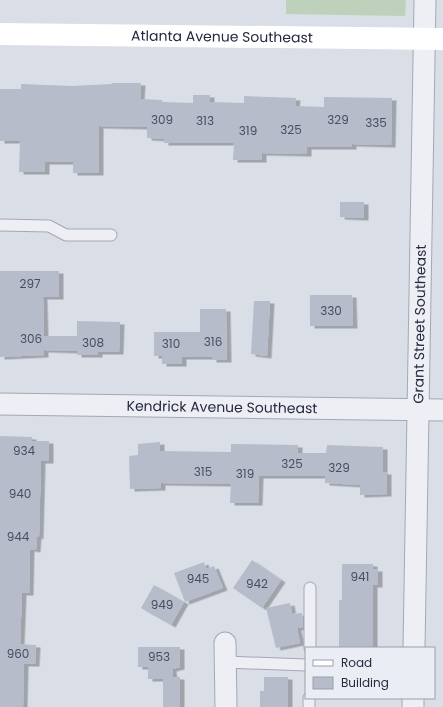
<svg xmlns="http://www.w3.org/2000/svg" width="443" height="707" viewBox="0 0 443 707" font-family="Poppins,sans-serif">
<defs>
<filter id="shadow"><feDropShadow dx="4.5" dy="2.5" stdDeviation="0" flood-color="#0004"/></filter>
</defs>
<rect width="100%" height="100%" fill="#dadee7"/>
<path fill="#bed1bb" d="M 286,0 L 406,0 L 405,16 L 286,14 Z"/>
<g fill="#b7bcca" filter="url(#shadow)">
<path d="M 112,83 L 141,83 L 140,99 L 162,100 L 162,102 L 193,103 L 193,95 L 210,95 L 210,102 L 244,103 L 244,96 L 296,98 L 295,106 L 324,107 L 324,97 L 392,98 L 391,145 L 352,144 L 352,147 L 307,147 L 307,154 L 262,153 L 262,160 L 233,160 L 234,143 L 164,143 L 164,139 L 147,138 L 147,127 L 99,126 L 99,173 L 73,173 L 73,162 L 45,162 L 45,172 L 19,172 L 20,141 L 0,141 L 0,89 L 21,89 L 21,84 L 72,86 L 112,84 Z"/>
<path d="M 340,202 L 364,202 L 364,218 L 340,217 Z"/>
<path d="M 0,271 L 59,271 L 59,297 L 43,297 L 44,336 L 77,336 L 77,321 L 120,322 L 119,352 L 98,352 L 98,355 L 77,355 L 77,351 L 44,350 L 44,355 L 0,357 Z"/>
<path d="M 310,295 L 352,295 L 353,326 L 310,326 Z"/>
<path d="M 254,301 L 270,301 L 267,356 L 251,354 Z"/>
<path d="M 200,309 L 226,309 L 227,360 L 212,360 L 212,357 L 182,357 L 182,364 L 162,364 L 162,356 L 154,356 L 154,332 L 200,332 Z"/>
<path d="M 0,436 L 32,437 L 32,441 L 49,441 L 49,461 L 41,461 L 39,537 L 37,536 L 36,550 L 30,549 L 29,593 L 22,593 L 20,644 L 36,645 L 35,664 L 24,664 L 23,707 L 0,707 Z"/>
<path d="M 160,442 L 160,451 L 231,452 L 231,444 L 298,445 L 298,453 L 326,453 L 327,445 L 383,447 L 383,472 L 387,472 L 387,494 L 360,495 L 360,485 L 325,483 L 325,476 L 259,476 L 258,503 L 230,503 L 231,484 L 161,483 L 161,488 L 130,489 L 129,456 L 138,455 L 138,444 Z"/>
<path d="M 252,560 L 281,580 L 262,608 L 233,588 Z"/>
<path d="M 204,562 L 206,569 L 214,566 L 223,588 L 185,602 L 174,573 Z"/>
<path d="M 342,564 L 373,564 L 373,569 L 378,569 L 378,585 L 373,585 L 373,648 L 339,648 L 339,600 L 342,600 Z"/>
<path d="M 154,585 L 184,602 L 171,625 L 141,608 Z"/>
<path d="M 290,603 L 292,614 L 302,613 L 303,627 L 297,628 L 300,643 L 276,648 L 266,608 Z"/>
<path d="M 138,647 L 180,647 L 180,667 L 172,669 L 173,677 L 180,677 L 180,707 L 163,707 L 163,679 L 148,679 L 148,667 L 138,667 Z"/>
<path d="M 264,677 L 288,677 L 288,707 L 260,707 L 260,691 L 264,691 Z"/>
</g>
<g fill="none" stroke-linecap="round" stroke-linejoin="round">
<g stroke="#a3a8b4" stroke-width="13">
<g id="lane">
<path d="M 0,225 L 49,226 L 66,235 L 111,235"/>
<path d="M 310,648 L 310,588"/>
<path d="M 225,662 L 306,665"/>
<path d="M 309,707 L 309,698"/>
</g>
</g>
<g stroke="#a3a8b4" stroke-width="23">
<g id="street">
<path id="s1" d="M 0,404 L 443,410"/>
<path d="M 225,643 L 226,707"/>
<path id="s2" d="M 414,648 L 425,0"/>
<path d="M 413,707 L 413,698"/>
</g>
</g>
<use href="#lane" stroke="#edeff5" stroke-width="11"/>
<use href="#street" stroke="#edeff5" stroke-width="21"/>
<path stroke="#fff" stroke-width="22" id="s3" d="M 0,34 L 443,39"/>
</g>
<g text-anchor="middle" stroke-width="3.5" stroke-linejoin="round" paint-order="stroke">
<g font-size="12" fill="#484e61">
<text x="162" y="124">309</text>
<text x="338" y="124">329</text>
<text x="205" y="125">313</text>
<text x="376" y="127">335</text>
<text x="291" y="134">325</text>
<text x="248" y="135">319</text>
<text x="30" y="288">297</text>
<text x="331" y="315">330</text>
<text x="31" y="343">306</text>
<text x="213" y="346">316</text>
<text x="93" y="347">308</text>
<text x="171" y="348">310</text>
<text x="24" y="455">934</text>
<text x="292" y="468">325</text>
<text x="339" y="472">329</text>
<text x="203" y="476">315</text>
<text x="245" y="478">319</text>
<text x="20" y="498">940</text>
<text x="18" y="541">944</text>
<text x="360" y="581">941</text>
<text x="198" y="583">945</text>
<text x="257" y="588">942</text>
<text x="162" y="609">949</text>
<text x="18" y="658">960</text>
<text x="159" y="661">953</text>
</g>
<g font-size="14" fill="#232a3e" stroke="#eaedf4">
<text dy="5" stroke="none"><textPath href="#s3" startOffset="222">Atlanta Avenue Southeast</textPath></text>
<text dy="5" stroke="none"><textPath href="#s2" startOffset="324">Grant Street Southeast</textPath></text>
<text dy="5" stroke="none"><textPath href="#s1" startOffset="222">Kendrick Avenue Southeast</textPath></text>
</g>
</g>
<rect x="305" y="647" width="130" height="52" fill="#eaedf4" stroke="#9a9fab"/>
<rect x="313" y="660" width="20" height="6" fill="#ffffff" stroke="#9a9fab"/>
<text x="341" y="667" font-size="12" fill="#232a3e">Road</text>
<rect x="313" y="677" width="20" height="12" fill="#b7bcca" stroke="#9a9fab"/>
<text x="341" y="687" font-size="12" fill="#232a3e">Building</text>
</svg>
